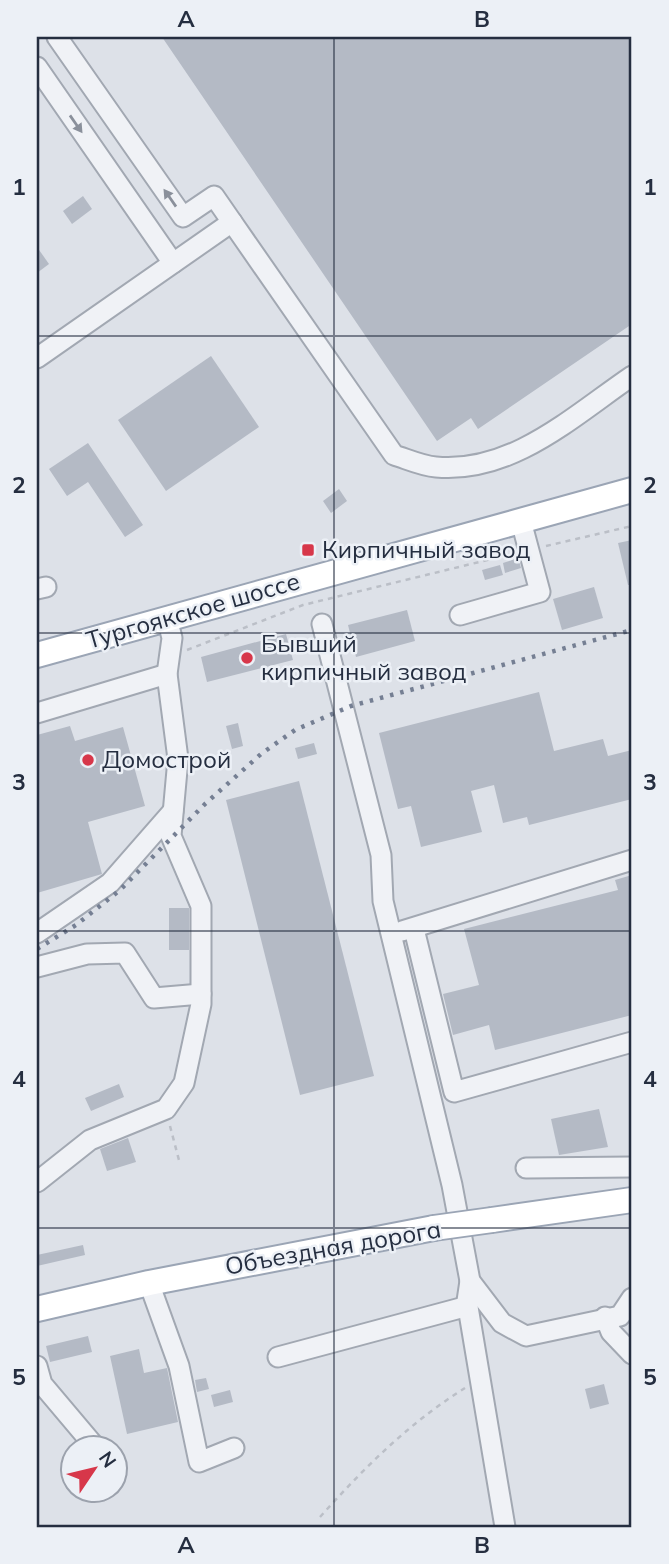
<svg xmlns="http://www.w3.org/2000/svg" width="669" height="1564" viewBox="0 0 669 1564" font-family="Mulish,sans-serif">
<rect width="100%" height="100%" fill="#dde1e8"/>
<g fill="#b4bac5">
<path d="M 162,37 L 632,37 L 632,324 L 478,429 L 471,418 L 437,441 Z"/>
<path d="M 83,196 L 92,209 L 72,224 L 63,211 Z"/>
<path d="M 37,247 L 49,264 L 37,273 Z"/>
<path d="M 211,356 L 259,427 L 166,491 L 118,420 Z"/>
<path d="M 88,443 L 143,525 L 125,537 L 88,482 L 67,496 L 49,469 Z"/>
<path d="M 339,489 L 347,501 L 331,513 L 323,501 Z"/>
<path d="M 632,540 L 632,585 L 628,585 L 618,543 Z"/>
<path d="M 518,558 L 521,568 L 505,573 L 503,563 Z"/>
<path d="M 500,565 L 503,575 L 485,580 L 482,570 Z"/>
<path d="M 594,587 L 603,618 L 562,630 L 553,599 Z"/>
<path d="M 407,610 L 415,641 L 356,657 L 348,625 Z"/>
<path d="M 286,634 L 293,660 L 207,682 L 201,657 Z"/>
<path d="M 539,692 L 554,751 L 603,739 L 608,756 L 632,750 L 632,799 L 529,825 L 527,817 L 503,823 L 494,785 L 471,791 L 482,832 L 421,847 L 411,806 L 398,809 L 379,733 Z"/>
<path d="M 238,723 L 243,746 L 232,749 L 226,726 Z"/>
<path d="M 70,726 L 75,741 L 123,727 L 145,806 L 88,822 L 102,874 L 37,893 L 37,735 Z"/>
<path d="M 314,743 L 317,754 L 298,759 L 295,748 Z"/>
<path d="M 299,781 L 374,1076 L 300,1095 L 226,800 Z"/>
<path d="M 632,875 L 632,1015 L 495,1050 L 489,1025 L 453,1035 L 443,994 L 479,985 L 464,929 L 618,890 L 615,880 Z"/>
<rect x="169" y="908" width="20" height="42"/>
<path d="M 119,1084 L 124,1097 L 91,1111 L 85,1098 Z"/>
<path d="M 599,1109 L 608,1147 L 559,1155 L 551,1119 Z"/>
<path d="M 128,1138 L 136,1162 L 107,1171 L 100,1149 Z"/>
<path d="M 83,1245 L 85,1255 L 37,1266 L 37,1255 Z"/>
<path d="M 88,1336 L 92,1352 L 50,1362 L 46,1346 Z"/>
<path d="M 139,1349 L 144,1373 L 167,1368 L 178,1422 L 127,1434 L 110,1356 Z"/>
<path d="M 206,1378 L 209,1389 L 197,1392 L 195,1380 Z"/>
<path d="M 604,1384 L 609,1404 L 590,1409 L 585,1389 Z"/>
<path d="M 230,1390 L 233,1402 L 214,1407 L 211,1395 Z"/>
</g>
<g fill="none" stroke-linecap="round" stroke-linejoin="round">
<g stroke="#a2a8b2" stroke-width="23">
<g id="minor">
<path d="M 57,37 L 183,217 L 214,196 L 232,222"/>
<path d="M 37,67 L 173,263"/>
<path d="M 37,358 L 232,222 L 394,455 C 407,459 422,466 436,467 C 512,474 573,416 632,376"/>
<path d="M 37,589 L 46,587"/>
<path d="M 460,615 L 540,592 L 521,521"/>
<path d="M 322,624 L 381,855 L 383,901 L 452,1185 L 470,1281 L 502,1323 L 526,1336 L 620,1316 L 632,1298"/>
<path d="M 37,713 L 167,674"/>
<path d="M 414,929 L 454,1092 L 632,1042"/>
<path d="M 402,931 L 632,860"/>
<path d="M 37,933 L 110,883 L 173,811"/>
<path d="M 37,967 L 87,954 L 125,953 L 154,998 L 201,994"/>
<path d="M 526,1168 L 632,1167"/>
<path d="M 37,1182 L 90,1140 L 166,1109 L 184,1083 L 201,1004 L 201,906 L 171,836 L 178,759 L 167,674 L 172,638 L 167,618"/>
<path d="M 470,1281 L 467,1301 L 505,1527"/>
<path d="M 149,1283 L 179,1366 L 199,1462 L 234,1448"/>
<path d="M 605,1317 L 611,1332 L 632,1354"/>
<path d="M 278,1357 L 468,1306"/>
<path d="M 37,1366 L 42,1384 L 96,1448"/>
</g>
</g>
<g stroke="#9ba5b5" stroke-width="28">
<g id="major">
<path d="M 37,655 L 632,490"/>
<path d="M 492,1220 L 632,1200"/>
<path d="M 37,1309 L 149,1283 L 434,1228"/>
</g>
</g>
<g stroke="#bbbfc7" stroke-width="2.5" stroke-dasharray="5 5" stroke-linecap="butt">
<path d="M 546,546 L 632,526"/>
<path d="M 187,650 L 303,605 L 512,554"/>
<path d="M 170,1126 L 180,1164"/>
<path d="M 320,1517 C 364,1468 409,1423 465,1388"/>
</g>
<use href="#minor" stroke="#f0f2f6" stroke-width="19"/>
<use href="#major" stroke="#fff" stroke-width="24"/>
<path stroke="#757f93" stroke-width="4.5" stroke-dasharray="3.5 7" stroke-linecap="butt" d="M 37,949 L 76,925 L 120,890 L 205,804 L 261,754 L 295,730 L 351,706 L 632,630"/>
<g stroke="#9ba5b5" stroke-width="28" stroke-linecap="butt">
<path id="major-bridge" d="M 434,1228 L 492,1220"/>
</g>
<use href="#major-bridge" stroke="#fff" stroke-width="24"/>
</g>
<defs><path id="oneway-solid" d="M-6-.8H1V-3.2L6.5 0L1 3.2V.8H-6Z" transform="scale(1.75)"/></defs>
<g fill="#8a909b">
<use href="#oneway-solid" transform="translate(76 124) rotate(55)"/>
<use href="#oneway-solid" transform="translate(170 198) rotate(-125)"/>
</g>
<path fill="none" stroke="#252e40" stroke-width="2" stroke-opacity="0.55" d="M 334,37 L 334,1527M 37,336 L 632,336M 37,633 L 632,633M 37,931 L 632,931M 37,1228 L 632,1228"/>
<g fill="#d7374a" stroke="#ecf0f6" stroke-width="2.5">
<rect x="301" y="543" width="14" height="14" rx="3.5"/>
<circle cx="247" cy="658" r="7"/>
<circle cx="88" cy="760" r="7"/>
</g>
<g text-anchor="middle" stroke-width="5" stroke-linejoin="round" paint-order="stroke">
<g font-size="24" fill="#252e40" stroke="#ecf0f6" text-anchor="start">
<text x="322" y="558">Кирпичный завод</text>
<text x="261" y="652">Бывший<tspan x="261" dy="28">кирпичный завод</tspan></text>
<text x="102" y="768">Домострой</text>
</g>
<g font-size="24" fill="#252e40" stroke="#ecf0f6">
<text transform="translate(193 611) rotate(-16)" y="8">Тургоякское шоссе</text>
<text transform="translate(333 1248) rotate(-10)" y="8">Объездная дорога</text>
</g>
</g>
<rect width="669" height="1564" fill="none" stroke="#ecf0f6" stroke-width="77"/>
<g transform="translate(94 1469) rotate(55)"><circle r="33" fill="#ecf0f6" stroke="#9ca2ad" stroke-width="2"/>
<path d="M0-5L12 26L0 18L-12 26Z" fill="#d7374a"/>
<text y="-10" font-size="19" font-weight="bold" text-anchor="middle" fill="#252e40">N</text>
</g>
<rect x="38" y="38" width="592" height="1488" fill="none" stroke="#252e40" stroke-width="2.5"/>
<g font-size="23" text-anchor="middle" font-weight="bold" fill="#252e40">
<text x="186" y="27">A</text>
<text x="482" y="27">B</text>
<text x="19" y="195">1</text>
<text x="650" y="195">1</text>
<text x="19" y="493">2</text>
<text x="650" y="493">2</text>
<text x="19" y="790">3</text>
<text x="650" y="790">3</text>
<text x="19" y="1087">4</text>
<text x="650" y="1087">4</text>
<text x="19" y="1385">5</text>
<text x="650" y="1385">5</text>
<text x="186" y="1553">A</text>
<text x="482" y="1553">B</text>
</g>
</svg>
